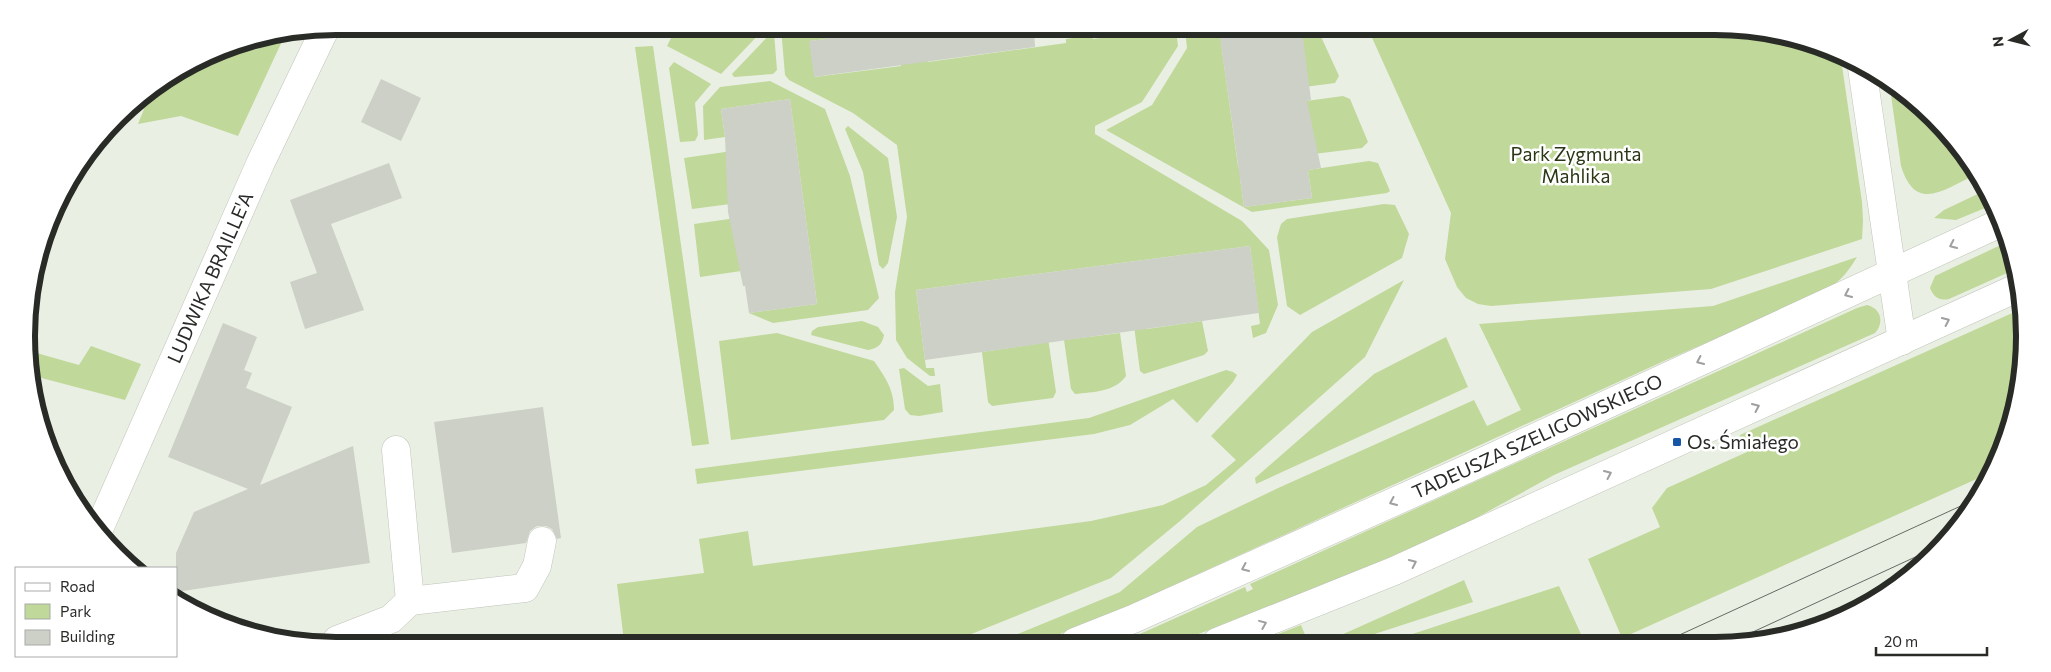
<svg xmlns="http://www.w3.org/2000/svg" width="2051" height="672" viewBox="0 0 2051 672" font-family="Commissioner,sans-serif">
<rect width="100%" height="100%" fill="#eaefe4"/>
<g fill="#c0d899">
<path d="M 676,28 L 765,28 L 721,74 L 667,46 Z"/>
<path d="M 781,28 L 824,28 L 825,39 L 810,41 L 815,77 L 901,66 L 900,61 L 927,57 L 928,62 L 1066,43 L 1066,39 L 1093,35 L 1093,39 L 1162,30 L 1176,30 L 1178,46 L 1142,102 L 1095,126 L 1095,134 L 1242,221 L 1269,250 L 1278,305 L 1266,333 L 1253,338 L 1251,326 L 1260,324 L 1250,246 L 916,290 L 926,368 L 934,368 L 935,376 L 930,376 L 907,358 L 896,340 L 895,292 L 907,217 L 897,145 L 853,113 L 789,80 L 785,75 Z"/>
<path d="M 1185,30 L 1224,30 L 1226,42 L 1221,43 L 1238,166 L 1244,177 L 1240,178 L 1244,207 L 1312,198 L 1308,170 L 1369,161 L 1378,163 L 1390,191 L 1387,193 L 1252,212 L 1106,130 L 1152,105 L 1187,48 Z"/>
<path d="M 1318,30 L 1339,76 L 1335,83 L 1297,88 L 1290,34 Z"/>
<path d="M 1369,31 L 1776,32 L 1841,59 L 1862,202 L 1863,221 L 1862,239 L 1711,289 L 1491,306 L 1478,304 L 1466,298 L 1457,287 L 1445,259 L 1451,213 Z"/>
<path d="M 772,32 L 774,33 L 777,70 L 773,74 L 734,77 L 732,74 Z"/>
<path d="M 284,37 L 238,136 L 181,116 L 138,124 L 148,99 L 137,100 L 208,56 L 259,49 L 258,42 Z"/>
<path d="M 653,46 L 709,444 L 692,446 L 635,47 Z"/>
<path d="M 674,62 L 711,84 L 695,103 L 698,135 L 695,141 L 680,142 L 669,68 Z"/>
<path d="M 770,81 L 825,109 L 850,176 L 879,298 L 868,310 L 773,323 L 749,313 L 817,304 L 790,99 L 721,109 L 725,137 L 704,140 L 703,106 L 720,87 Z"/>
<path d="M 1889,81 L 1973,164 L 1977,174 C 1944,189 1916,214 1901,166 Z"/>
<path d="M 1343,96 L 1350,99 L 1368,142 L 1362,148 L 1306,155 L 1299,102 Z"/>
<path d="M 848,126 L 888,158 L 897,217 L 888,263 L 883,269 L 879,265 L 863,172 L 845,129 Z"/>
<path d="M 732,151 L 738,203 L 692,209 L 684,158 Z"/>
<path d="M 1984,191 L 1990,206 L 1956,220 L 1934,218 L 1944,210 Z"/>
<path d="M 1384,204 L 1395,205 L 1409,234 L 1402,258 L 1300,315 L 1287,306 L 1277,237 L 1281,224 L 1287,219 Z"/>
<path d="M 736,218 L 748,270 L 700,277 L 694,224 Z"/>
<path d="M 2005,243 L 2016,269 L 1949,299 C 1938,301 1934,297 1930,288 L 1935,276 Z"/>
<path d="M 1857,257 C 1845,277 1837,284 1817,295 L 1664,361 L 1126,607 L 1043,641 L 1001,641 L 1120,592 L 1197,527 L 1276,489 L 1474,400 L 1487,426 L 1521,410 L 1479,324 L 1713,306 Z"/>
<path d="M 1404,280 L 1365,357 L 1180,521 L 1111,578 L 954,641 L 624,641 L 617,584 L 704,573 L 699,539 L 748,531 L 753,566 L 1091,521 L 1163,505 L 1206,485 L 1236,460 L 1211,436 L 1312,332 Z"/>
<path d="M 1867,305 C 1882,309 1884,323 1875,333 L 1554,475 L 1449,533 L 1284,602 L 1177,642 L 1122,642 L 1245,587 L 1247,592 L 1253,589 L 1250,584 L 1857,308 Z"/>
<path d="M 2019,310 L 2019,397 L 1990,473 L 1622,638 L 1588,559 L 1660,527 L 1652,508 L 1667,488 L 1747,452 L 1740,435 Z"/>
<path d="M 862,321 L 878,327 L 884,335 C 882,345 878,348 868,350 L 811,335 L 812,331 L 818,327 Z"/>
<path d="M 1202,321 L 1208,351 L 1204,355 L 1144,374 L 1140,371 L 1134,326 L 1147,329 Z"/>
<path d="M 777,333 L 874,361 C 885,377 894,389 894,410 L 884,420 L 731,440 L 719,341 Z"/>
<path d="M 1120,333 L 1126,376 C 1115,392 1093,392 1075,394 L 1071,389 L 1064,340 Z"/>
<path d="M 1446,337 L 1468,387 L 1256,484 L 1255,478 L 1374,374 Z"/>
<path d="M 1048,338 L 1056,392 L 1053,398 L 992,406 L 988,402 L 982,352 L 1036,344 Z"/>
<path d="M 91,346 L 141,364 L 125,400 L 34,376 L 33,352 L 79,365 Z"/>
<path d="M 904,368 L 928,386 L 940,384 L 943,412 L 919,416 L 910,415 L 905,409 L 899,369 Z"/>
<path d="M 1226,370 L 1233,372 L 1237,375 L 1233,382 L 1197,423 L 1173,399 L 1130,425 L 1094,434 L 697,484 L 695,469 L 1089,418 Z"/>
<path d="M 1464,580 L 1473,602 L 1350,642 L 1330,642 L 1330,640 Z"/>
<path d="M 1559,586 L 1585,643 L 1388,642 Z"/>
<path d="M 1892,587 L 1852,614 L 1793,632 Z"/>
<path d="M 1301,625 L 1308,642 L 1258,642 Z"/>
</g>
<g fill="#ccd0c6">
<path d="M 824,28 L 1034,29 L 1035,47 L 814,77 L 809,41 L 825,39 Z"/>
<path d="M 1219,30 L 1302,30 L 1311,100 L 1307,101 L 1321,168 L 1308,170 L 1312,198 L 1244,207 Z"/>
<path d="M 381,79 L 421,98 L 401,141 L 361,122 Z"/>
<path d="M 790,99 L 817,304 L 749,313 L 745,286 L 743,286 L 728,212 L 725,137 L 721,109 Z"/>
<path d="M 389,163 L 402,198 L 331,224 L 364,310 L 305,329 L 290,282 L 317,273 L 290,200 Z"/>
<path d="M 1250,246 L 1259,313 L 925,360 L 916,290 Z"/>
<path d="M 223,323 L 257,337 L 244,370 L 252,373 L 246,388 L 292,407 L 260,485 L 353,446 L 370,563 L 176,592 L 176,553 L 194,512 L 248,489 L 168,457 Z"/>
<path d="M 543,407 L 561,538 L 557,539 L 552,529 L 546,526 L 537,526 L 530,531 L 526,543 L 452,553 L 434,422 Z"/>
</g>
<g fill="none" stroke-linecap="round" stroke-linejoin="round">
<g stroke="#bfc4b9" stroke-width="29">
<g id="minor">
<path d="M 1862,68 L 1902,341"/>
<path id="s1" d="M 99,529 L 261,162 L 325,29"/>
<path d="M 410,601 L 525,588 L 537,566 L 542,541"/>
<path d="M 337,640 L 391,619 L 410,601 L 396,450"/>
</g>
</g>
<g stroke="#bfc4b9" stroke-width="29">
<g id="tertiary">
<path id="s2" d="M 1075,642 L 1133,619 L 1467,469 L 1998,224"/>
<path d="M 1217,642 L 1394,571 L 2019,287"/>
</g>
</g>
<use href="#minor" stroke="#fff" stroke-width="28"/>
<use href="#tertiary" stroke="#fff" stroke-width="28"/>
<g stroke="#676a64" stroke-width="1">
<path d="M 1662,643 L 1976,499"/>
<path d="M 1729,643 L 1937,547"/>
</g>
</g>
<defs><path id="oneway-chevron" d="M-2-3.5L2.5 0L-2 3.5" fill="none" stroke-width="1.6" stroke-linecap="round" stroke-linejoin="round" transform="scale(1.25)"/></defs>
<g stroke="#9fa09e">
<use href="#oneway-chevron" transform="translate(1953 245) rotate(155)"/>
<use href="#oneway-chevron" transform="translate(1848 294) rotate(155)"/>
<use href="#oneway-chevron" transform="translate(1946 321) rotate(-25)"/>
<use href="#oneway-chevron" transform="translate(1700 361) rotate(155)"/>
<use href="#oneway-chevron" transform="translate(1756 407) rotate(-24)"/>
<use href="#oneway-chevron" transform="translate(1608 474) rotate(-24)"/>
<use href="#oneway-chevron" transform="translate(1393 502) rotate(156)"/>
<use href="#oneway-chevron" transform="translate(1413 563) rotate(-25)"/>
<use href="#oneway-chevron" transform="translate(1245 568) rotate(156)"/>
<use href="#oneway-chevron" transform="translate(1263 624) rotate(-22)"/>
</g>
<rect fill="#1755a6" stroke="#fff" stroke-width="2" x="1672" y="437" width="10" height="10" rx="2.5"/>
<g text-anchor="middle" stroke-width="5" stroke-linejoin="round" paint-order="stroke">
<g font-size="19" fill="#2a3615" stroke="#fff">
<text x="1576" y="161">Park Zygmunta<tspan x="1576" dy="22">Mahlika</tspan></text>
</g>
<g font-size="19" fill="#292b27" stroke="#fff">
<text dy="7" stroke="none"><textPath href="#s1" startOffset="275">LUDWIKA BRAILLE'A</textPath></text>
<text dy="7" stroke="none"><textPath href="#s2" startOffset="506">TADEUSZA SZELIGOWSKIEGO</textPath></text>
</g>
<g font-size="19" fill="#292b27" stroke="#fff" text-anchor="start">
<text x="1687" y="449">Os. Śmiałego</text>
</g>
</g>
<path d="M0 0H2051V672H0ZM336 35H1715A301 301 0 0 1 2016 336V336A301 301 0 0 1 1715 637H336A301 301 0 0 1 35 336V336A301 301 0 0 1 336 35Z" fill="#fff" fill-rule="evenodd"/>
<path fill="none" stroke="#292b27" stroke-width="6" d="M336 35H1715A301 301 0 0 1 2016 336V336A301 301 0 0 1 1715 637H336A301 301 0 0 1 35 336V336A301 301 0 0 1 336 35Z"/>
<rect x="15" y="567" width="162" height="90" fill="#ffffff" stroke="#a9aaa9"/>
<rect x="25" y="583" width="25" height="8" fill="#ffffff" stroke="#a9aaa9"/>
<text x="60" y="592" font-size="15" fill="#292b27">Road</text>
<rect x="25" y="604" width="25" height="15" fill="#c0d899" stroke="#a9aaa9"/>
<text x="60" y="617" font-size="15" fill="#292b27">Park</text>
<rect x="25" y="630" width="25" height="15" fill="#ccd0c6" stroke="#a9aaa9"/>
<text x="60" y="642" font-size="15" fill="#292b27">Building</text>
<g transform="translate(2011 40) rotate(263)" stroke="#ffffff" stroke-width="4" paint-order="stroke">
<path d="M0-4L9 19L0 12L-9 19Z" fill="#292b27"/>
<text y="-8" font-size="14" font-weight="bold" text-anchor="middle" fill="#292b27">N</text>
</g>
<path d="M1876 647v8h111v-8" fill="none" stroke="#292b27" stroke-width="2.5"/>
<text x="1884" y="647" font-size="15" fill="#292b27" stroke="#ffffff" stroke-width="4" paint-order="stroke">20 m</text>
</svg>
